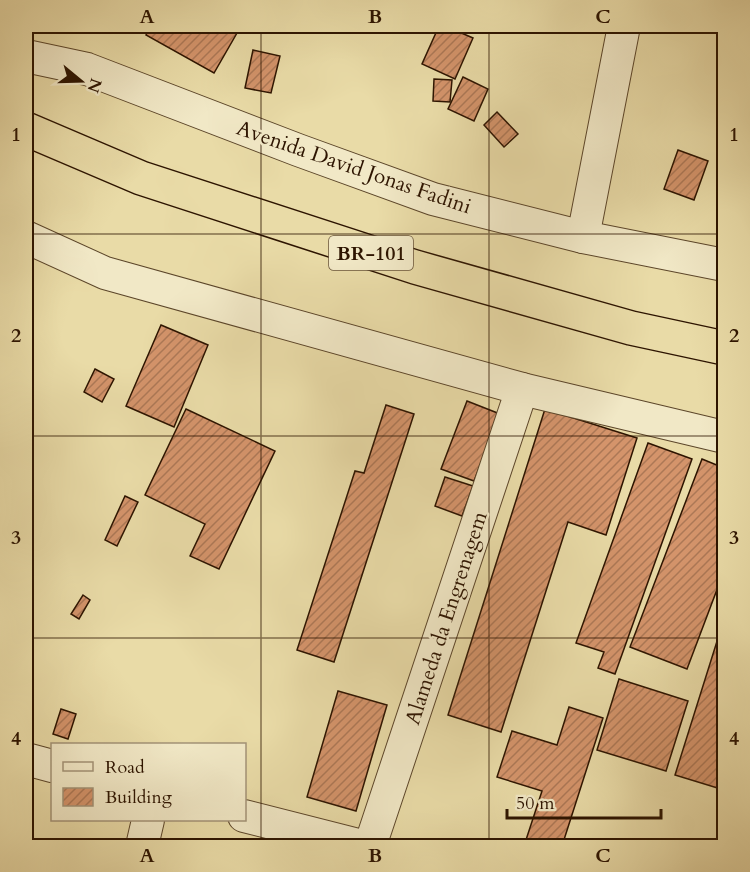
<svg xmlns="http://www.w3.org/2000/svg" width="750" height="872" viewBox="0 0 750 872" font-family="Cardo,serif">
<defs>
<pattern id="building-hatch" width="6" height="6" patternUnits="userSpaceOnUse" patternTransform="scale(1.5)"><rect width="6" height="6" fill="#d4946b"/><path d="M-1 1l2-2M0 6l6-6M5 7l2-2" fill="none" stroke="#ac7856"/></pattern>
</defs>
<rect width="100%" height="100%" fill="#e9dba7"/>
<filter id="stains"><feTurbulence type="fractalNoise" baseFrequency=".00333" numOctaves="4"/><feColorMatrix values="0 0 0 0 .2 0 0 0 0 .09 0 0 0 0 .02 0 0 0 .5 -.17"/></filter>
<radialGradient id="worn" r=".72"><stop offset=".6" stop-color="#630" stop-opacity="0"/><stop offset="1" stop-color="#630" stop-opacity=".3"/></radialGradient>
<g fill="url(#building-hatch)" stroke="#2d1400" stroke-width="1.5">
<path d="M 151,26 L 241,26 L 214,73 L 146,35 Z"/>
<path d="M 439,26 L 445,26 L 473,38 L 455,79 L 422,64 Z"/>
<path d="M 253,50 L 280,56 L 271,93 L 245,88 Z"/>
<path d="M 463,77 L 488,89 L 474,121 L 448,109 Z"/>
<path d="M 434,79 L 452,80 L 450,102 L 433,101 Z"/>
<path d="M 497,112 L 518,134 L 504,147 L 484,125 Z"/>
<path d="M 678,150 L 708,161 L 694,200 L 664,189 Z"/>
<path d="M 161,325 L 208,345 L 174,427 L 126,406 Z"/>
<path d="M 95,369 L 114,379 L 102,402 L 84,392 Z"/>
<path d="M 467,401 L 500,414 L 474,481 L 441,469 Z"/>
<path d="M 386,405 L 414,414 L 334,662 L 297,650 L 355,471 L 364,473 Z"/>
<path d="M 186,409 L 275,451 L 219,569 L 190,556 L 205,524 L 145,495 Z"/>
<path d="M 545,409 L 637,438 L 606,535 L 568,522 L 501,732 L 448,715 Z"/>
<path d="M 648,443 L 692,459 L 615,674 L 598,668 L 604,652 L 576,643 Z"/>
<path d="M 702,459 L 724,468 L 724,571 L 687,669 L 630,647 Z"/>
<path d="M 445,477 L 473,486 L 462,516 L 435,506 Z"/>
<path d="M 125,496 L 138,502 L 117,546 L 105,540 Z"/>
<path d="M 83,595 L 90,600 L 79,619 L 71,614 Z"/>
<path d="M 724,619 L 724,790 L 675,775 Z"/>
<path d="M 619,679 L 688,701 L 666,771 L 597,750 Z"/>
<path d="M 338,691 L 387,705 L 356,811 L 307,797 Z"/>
<path d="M 569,707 L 603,718 L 562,846 L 524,846 L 542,791 L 497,777 L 512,731 L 557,745 Z"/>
<path d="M 61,709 L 76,714 L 68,739 L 53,734 Z"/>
</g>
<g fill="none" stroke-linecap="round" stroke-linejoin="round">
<g stroke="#5c462a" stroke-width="34">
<g id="minor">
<path d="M 26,56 L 87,69 L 298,150 L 433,199 L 583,237 L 724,265"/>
<path d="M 26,237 L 105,273 L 522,389 L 724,437"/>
<path d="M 583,237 L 624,26"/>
<path d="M 26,759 L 52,766"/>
<path d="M 244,816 L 362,846"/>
<path d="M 142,846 L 148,820"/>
<path d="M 370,846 L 522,389"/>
</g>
</g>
<g stroke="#2d1400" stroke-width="36">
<path id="highway" d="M 26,129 L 141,178 L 415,267 L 631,328 L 724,348"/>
</g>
<use href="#minor" stroke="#f1e8c6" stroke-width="32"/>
<use href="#highway" stroke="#e9dba7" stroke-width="33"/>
</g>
<path fill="none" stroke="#2d1400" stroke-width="1.5" stroke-opacity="0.55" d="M 261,26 L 261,846M 489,26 L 489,846M 26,234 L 724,234M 26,436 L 724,436M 26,638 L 724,638"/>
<g text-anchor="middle" stroke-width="5" stroke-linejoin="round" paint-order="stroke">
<rect fill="#f1e8c6" stroke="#68543b" stroke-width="1.5" x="329" y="236" width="84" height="34" rx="4.5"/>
<g font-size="20" font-weight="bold" fill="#2d1400">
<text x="371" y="260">BR-101</text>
</g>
<g font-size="21" fill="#2d1400" stroke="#f1e8c6">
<text transform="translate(354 167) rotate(19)" y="7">Avenida David Jonas Fadini</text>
<text transform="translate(446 618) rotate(-72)" y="7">Alameda da Engrenagem</text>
</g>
</g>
<rect width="750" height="872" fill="none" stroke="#e9dba7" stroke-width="66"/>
<rect x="51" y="743" width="195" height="78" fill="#f1e8c6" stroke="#a39377" stroke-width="1.5"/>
<rect x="63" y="762" width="30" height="9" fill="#f1e8c6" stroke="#a39377" stroke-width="1.5"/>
<text x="105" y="773" font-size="18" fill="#2d1400">Road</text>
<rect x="63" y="788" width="30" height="18" fill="url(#building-hatch)" stroke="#a39377" stroke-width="1.5"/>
<text x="105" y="803" font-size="18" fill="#2d1400">Building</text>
<g transform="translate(81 81) rotate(109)" stroke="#f1e8c6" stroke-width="4.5" paint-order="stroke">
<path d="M0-4.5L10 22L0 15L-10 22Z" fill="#2d1400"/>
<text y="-9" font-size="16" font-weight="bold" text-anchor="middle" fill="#2d1400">N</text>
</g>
<path d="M507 809v9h154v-9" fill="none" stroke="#2d1400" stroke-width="3"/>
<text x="516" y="809" font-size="18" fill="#2d1400" stroke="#f1e8c6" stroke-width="4.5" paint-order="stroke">50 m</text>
<rect x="33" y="33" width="684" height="806" fill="none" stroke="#2d1400" stroke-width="2"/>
<g font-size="20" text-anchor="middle" font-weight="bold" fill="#2d1400">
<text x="147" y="23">A</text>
<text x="375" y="23">B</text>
<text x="603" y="23">C</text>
<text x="16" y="141">1</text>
<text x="734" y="141">1</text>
<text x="16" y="342">2</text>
<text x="734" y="342">2</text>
<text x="16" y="544">3</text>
<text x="734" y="544">3</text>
<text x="16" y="745">4</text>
<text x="734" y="745">4</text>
<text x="147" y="862">A</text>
<text x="375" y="862">B</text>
<text x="603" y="862">C</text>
</g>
<rect width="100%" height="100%" filter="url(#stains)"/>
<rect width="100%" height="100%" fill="url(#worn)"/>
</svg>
